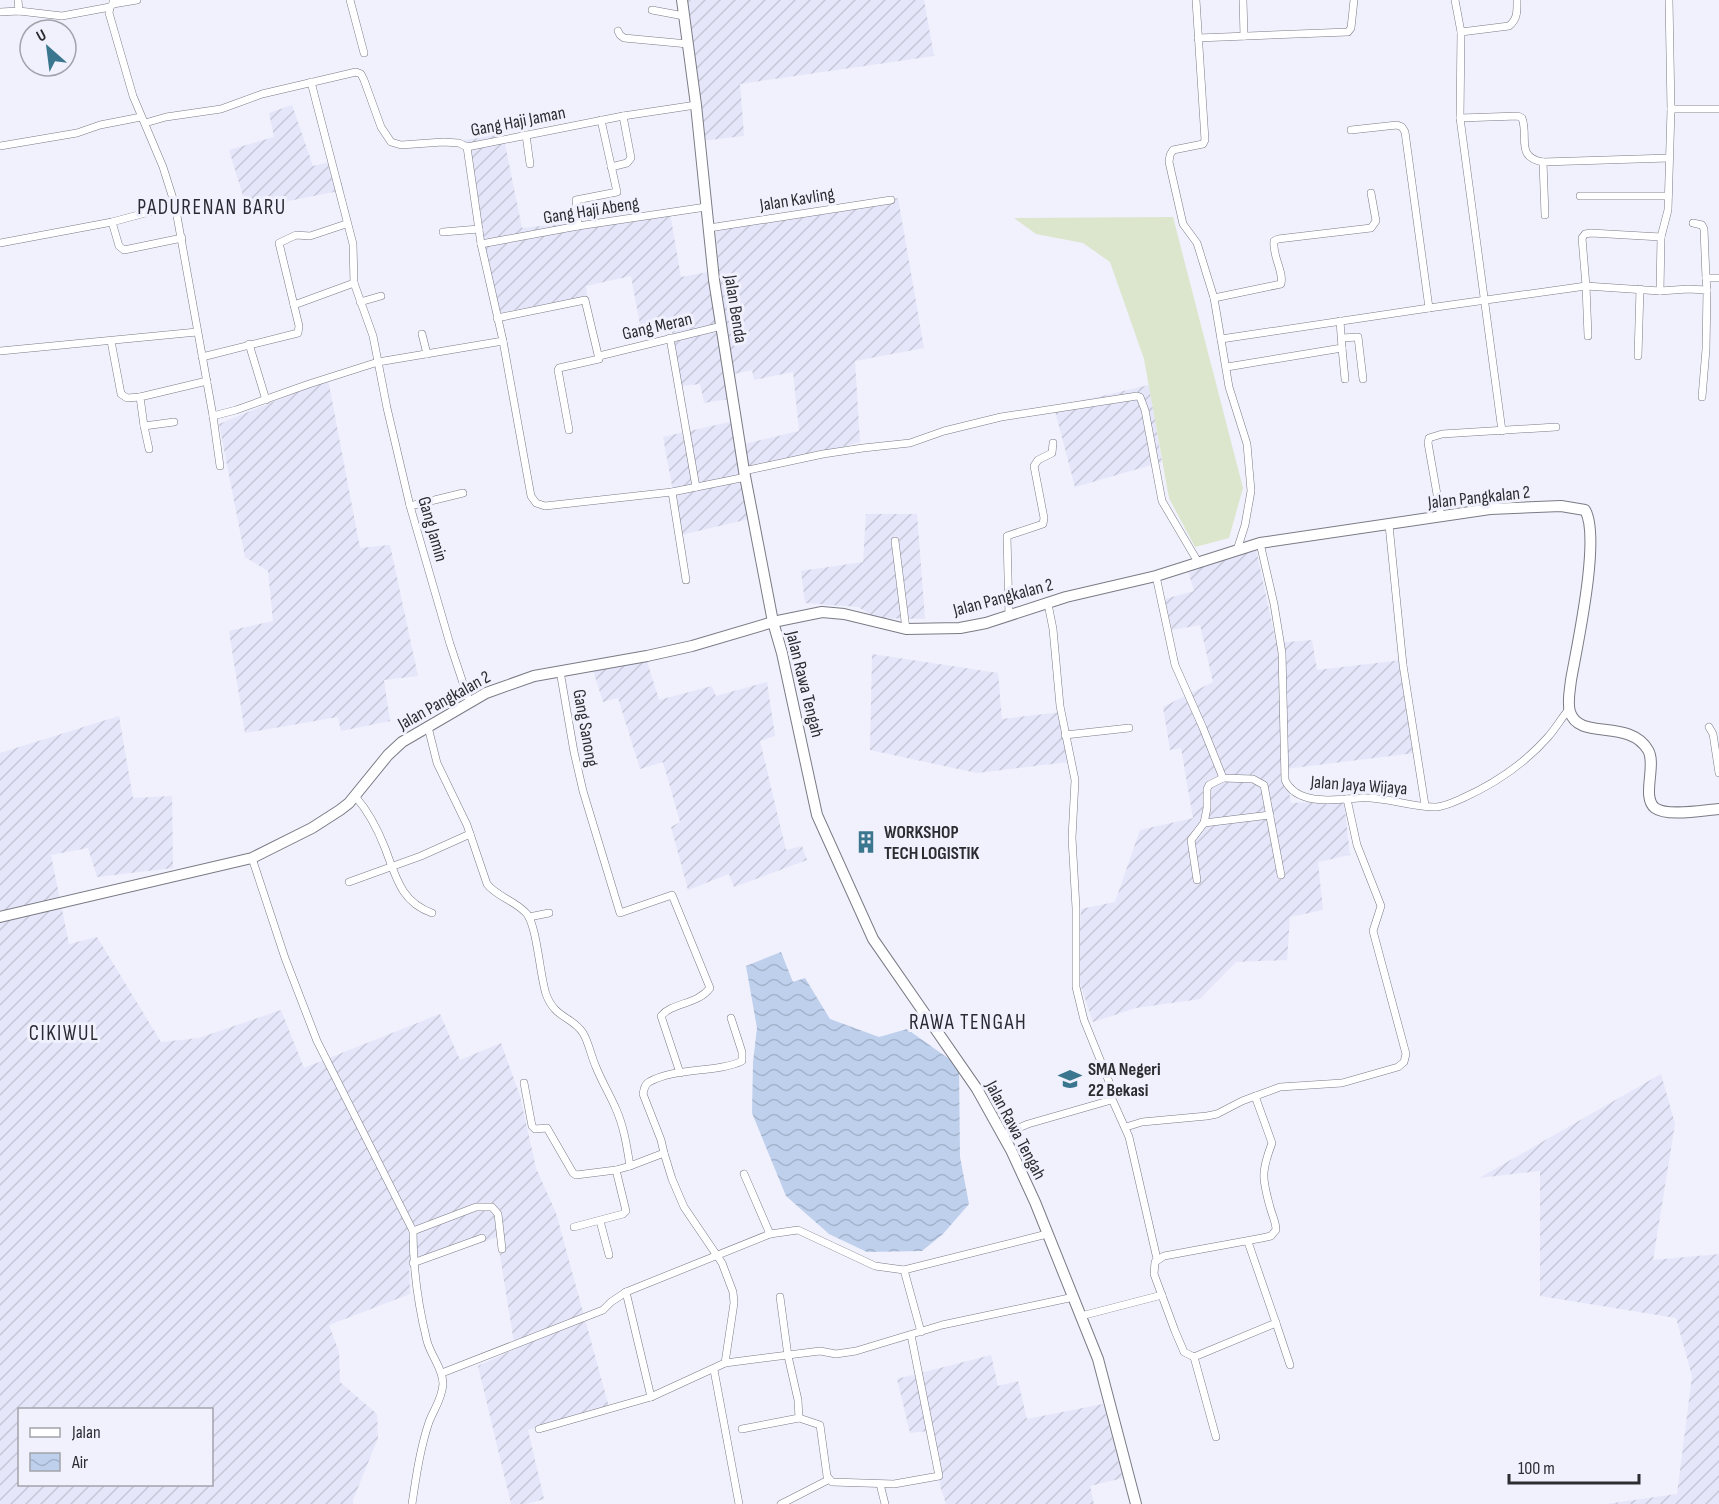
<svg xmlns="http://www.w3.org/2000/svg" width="1719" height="1504" viewBox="0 0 1719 1504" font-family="'Sofia Sans Condensed',sans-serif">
<defs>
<pattern id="industrial-furrows" width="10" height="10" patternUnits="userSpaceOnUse" patternTransform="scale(1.5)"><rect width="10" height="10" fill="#e5e6f9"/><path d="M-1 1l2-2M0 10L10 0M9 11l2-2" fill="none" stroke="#c5c6d6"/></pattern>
<pattern id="water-waves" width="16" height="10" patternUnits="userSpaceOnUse" patternTransform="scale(1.5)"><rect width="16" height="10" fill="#bfd0ed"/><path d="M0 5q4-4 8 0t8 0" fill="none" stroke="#a4b3cc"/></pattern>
</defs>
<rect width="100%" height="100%" fill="#f0f1fd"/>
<g fill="url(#industrial-furrows)" fill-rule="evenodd">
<path d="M 686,0 L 924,0 L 934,56 L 740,84 L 744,136 L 699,141 Z"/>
<path d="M 292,105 L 313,166 L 334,161 L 344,190 L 247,209 L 229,150 L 274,137 L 269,113 Z"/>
<path d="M 503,134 L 522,228 L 670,213 L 681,277 L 719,270 L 715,223 L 898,198 L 924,348 L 855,361 L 860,442 L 743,474 L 749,519 L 681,535 L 663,437 L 738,420 L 744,444 L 799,431 L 793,372 L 754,380 L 752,370 L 725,376 L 729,399 L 704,403 L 700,384 L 682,386 L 672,332 L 642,336 L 631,276 L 586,286 L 587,297 L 493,314 L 464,140 Z"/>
<path d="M 328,379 L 360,548 L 390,545 L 418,676 L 384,680 L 390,721 L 341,731 L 338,717 L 245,733 L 229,631 L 273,621 L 268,571 L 245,557 L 219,424 Z"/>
<path d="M 1149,385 L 1162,462 L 1075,487 L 1054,407 Z"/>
<path d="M 866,514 L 917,514 L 925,619 L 877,618 L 858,607 L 805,603 L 801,571 L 863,562 Z"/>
<path d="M 1256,549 L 1276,643 L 1312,640 L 1317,670 L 1402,660 L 1415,753 L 1285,769 L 1291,803 L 1344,801 L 1350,855 L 1318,862 L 1323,910 L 1290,917 L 1287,960 L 1236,962 L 1200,999 L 1136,1008 L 1093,1022 L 1077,975 L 1081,909 L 1115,902 L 1140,830 L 1193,818 L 1181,748 L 1170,750 L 1163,707 L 1213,682 L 1200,625 L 1172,630 L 1165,599 L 1194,591 L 1188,571 Z"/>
<path d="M 872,654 L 998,673 L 1002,719 L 1062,712 L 1069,762 L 977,773 L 870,750 Z"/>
<path d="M 646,658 L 659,700 L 712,686 L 716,696 L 767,682 L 775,736 L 760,741 L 786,850 L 802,846 L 807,860 L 734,887 L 729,874 L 688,890 L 671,827 L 680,822 L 663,762 L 640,769 L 618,698 L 603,702 L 592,667 Z"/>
<path d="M 119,716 L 133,798 L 172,796 L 173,868 L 97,877 L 88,848 L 51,855 L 69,944 L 97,937 L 161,1042 L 199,1038 L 281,1010 L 304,1068 L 440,1014 L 460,1060 L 501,1043 L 520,1096 L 536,1168 L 556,1213 L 609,1407 L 528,1430 L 544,1499 L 526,1504 L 511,1504 L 478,1366 L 515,1349 L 497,1237 L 409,1268 L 410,1294 L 329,1325 L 339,1352 L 340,1382 L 377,1414 L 378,1438 L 353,1500 L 353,1504 L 0,1504 L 0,753 ZM 20,1410 L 212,1410 L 212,1484 L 20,1484 Z"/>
<path d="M 1661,1074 L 1675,1124 L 1653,1260 L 1719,1254 L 1719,1504 L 1606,1504 L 1677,1494 L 1692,1376 L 1676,1318 L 1540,1296 L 1540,1171 L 1479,1178 Z"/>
<path d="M 991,1355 L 998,1386 L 1018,1381 L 1027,1419 L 1103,1404 L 1123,1478 L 1090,1486 L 1094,1504 L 946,1504 L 941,1489 L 929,1431 L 910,1433 L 897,1379 Z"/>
</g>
<path fill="#dce6cc" d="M 1173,217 L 1243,488 L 1229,538 L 1195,547 L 1169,498 L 1144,359 L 1110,262 L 1083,243 L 1036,234 L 1014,218 Z"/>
<path fill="url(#water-waves)" d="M 781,952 L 793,982 L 805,978 L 830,1019 L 879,1037 L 907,1029 L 959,1066 L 960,1157 L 969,1204 L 943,1234 L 922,1251 L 867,1252 L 829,1234 L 786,1196 L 752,1113 L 753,1062 L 757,1028 L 746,966 Z"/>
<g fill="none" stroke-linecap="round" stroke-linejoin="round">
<g stroke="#7a7b85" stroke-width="8">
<g id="street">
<path d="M 18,0 L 19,11"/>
<path d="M 113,0 L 113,4 L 110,7 L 109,13 L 133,96 L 163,167 L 175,205 L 213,416 L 236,410 L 309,384 L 378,362 L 503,341 L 531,496 L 536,503 L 545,506 L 672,492 L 746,477"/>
<path d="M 350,0 L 364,53"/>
<path d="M 1196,0 L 1205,140 L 1203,144 L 1173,150 L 1170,155 L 1169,162 L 1183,224 L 1197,243 L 1214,298 L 1229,387 L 1247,444 L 1251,491 L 1245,525 L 1237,550"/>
<path d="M 1243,0 L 1244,36"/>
<path d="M 1455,0 L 1461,32 L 1460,118 L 1502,431"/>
<path d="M 113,4 L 137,0"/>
<path d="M 652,10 L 684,16"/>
<path d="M 0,12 L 19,11 L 62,16 L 110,7"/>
<path d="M 618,31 L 620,35 L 624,38 L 688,44"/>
<path d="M 1461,32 L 1509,26 C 1518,19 1517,10 1517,0"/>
<path d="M 1198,38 L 1348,32 L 1351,28 L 1354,0"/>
<path d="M 311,82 L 353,244 L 354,283 L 373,336 L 387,408 L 410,506 L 450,644 L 469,701"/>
<path d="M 1671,109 L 1719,109"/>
<path d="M 1460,118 L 1518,116 L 1522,118 C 1529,137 1515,157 1543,162"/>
<path d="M 145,123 L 166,117 L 221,109 L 262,94 L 356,72 L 361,74 L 364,80 L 381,127 L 391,142 L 401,145 L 443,142 L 459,143 L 467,147 L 623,116 L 696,105"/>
<path d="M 1351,130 L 1397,125 L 1402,127 L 1405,132 L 1429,308 L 1586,286 L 1660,291 L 1688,289 L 1707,290 L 1706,349 L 1702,397"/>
<path d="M 526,135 L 530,164"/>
<path d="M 0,146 L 77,133 L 100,125 L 141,117"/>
<path d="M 467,147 L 481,244 L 503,341"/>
<path d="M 611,167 L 627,163 L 631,158 L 623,116"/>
<path d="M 1580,196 L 1668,196"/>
<path d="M 1545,215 L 1543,162 L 1669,158"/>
<path d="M 112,222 L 119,246 L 124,250 L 182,238"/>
<path d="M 1693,223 L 1702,225 L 1704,229 L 1706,278"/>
<path d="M 578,226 L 576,200 L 617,192 L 601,120"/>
<path d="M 709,228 L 891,200"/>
<path d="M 443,232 L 479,229"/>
<path d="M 0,243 L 112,222 L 175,205"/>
<path d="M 481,244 L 578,226 L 706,207"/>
<path d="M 1707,290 L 1706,278 L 1719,278"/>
<path d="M 1660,291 L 1661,237 L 1668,210 L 1671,109 L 1669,0"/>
<path d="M 1214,298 L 1281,284 C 1284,271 1272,256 1274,241 L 1278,239 L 1371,228 L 1376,221 L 1371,193"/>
<path d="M 360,302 L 381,296"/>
<path d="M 294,305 L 354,283"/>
<path d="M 497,318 L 585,300 L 599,359 L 559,368 L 558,370 L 569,430"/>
<path d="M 422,334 L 427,354"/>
<path d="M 1588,336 L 1586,286 L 1582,238 L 1585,234 L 1591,233 L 1661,237"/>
<path d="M 670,338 L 696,487"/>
<path d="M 1342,338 L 1358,337 L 1363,379"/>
<path d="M 1221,339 L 1429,308"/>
<path d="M 111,341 L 121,394 L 127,398 L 140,397"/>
<path d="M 249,344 L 266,400"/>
<path d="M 1342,348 L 1345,379"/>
<path d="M 0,351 L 197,332"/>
<path d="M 599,356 L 722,326"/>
<path d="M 1638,356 L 1640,289"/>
<path d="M 202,357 L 298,333 L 299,326 L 279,243 L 296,235 L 310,236 L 346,224"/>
<path d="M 1227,367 L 1342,348 L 1340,321"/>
<path d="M 213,416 L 220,466"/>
<path d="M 174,422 L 144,426 L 140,397 L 207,381"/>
<path d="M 144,426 L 149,449"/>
<path d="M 744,471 L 823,454 L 863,448 L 910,443 L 944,431 L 1001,417 L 1137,396 L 1140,397 L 1145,410 L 1162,501 L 1198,562"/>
<path d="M 672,492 L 686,580"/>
<path d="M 410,506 L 463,493"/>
<path d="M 1441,517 L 1428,443 L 1429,438 L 1442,434 L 1556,427"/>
<path d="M 1389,525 L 1403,665 L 1425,805"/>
<path d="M 895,541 L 906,629"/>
<path d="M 1260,543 L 1274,604 L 1282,653 L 1285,780 C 1297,806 1335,800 1359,798 C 1385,796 1411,808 1437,807 C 1446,806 1454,802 1463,798 C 1494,784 1525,763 1548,737 C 1556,728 1562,717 1570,708"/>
<path d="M 1156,576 L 1175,665 L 1203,728 L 1223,778 L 1253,779 L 1264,785 L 1281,875"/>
<path d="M 1009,616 L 1007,536 L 1043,524 L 1044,518 L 1034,466 L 1038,460 L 1052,453 L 1053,443"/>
<path d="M 560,671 L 574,752 L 583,791 L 620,913 L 672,895 L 710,988 C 697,1005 673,1002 661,1016 L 680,1073"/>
<path d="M 428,727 L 437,763 L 467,825 L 487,884 C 497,897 516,901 527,914 C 537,927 540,976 546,994 C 555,1019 572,1016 583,1033 C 589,1043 591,1056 596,1067 C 602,1082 610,1095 616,1109 C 624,1127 627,1147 630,1166 L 664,1153 L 672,1179 L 684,1207 L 722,1263 L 733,1292 L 734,1303 L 725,1363"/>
<path d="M 1709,727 L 1713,734 L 1719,773"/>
<path d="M 1065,735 L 1129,728"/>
<path d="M 355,796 C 368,811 378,830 385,848 C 396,877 401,902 432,913"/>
<path d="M 1204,823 L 1270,815"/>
<path d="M 252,858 L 285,958 L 317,1041 L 413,1231 C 413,1268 418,1305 427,1341 C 431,1356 443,1369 443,1384 C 442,1399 434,1409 429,1422 C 420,1449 416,1477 412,1504"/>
<path d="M 1197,880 L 1191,840 L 1204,823 L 1207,808 L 1207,789 L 1209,785 L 1223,778"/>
<path d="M 349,882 L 421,856 L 470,834"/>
<path d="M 529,917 L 549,913"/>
<path d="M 524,1083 L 532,1126 L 535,1129 L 547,1128 L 573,1173 L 576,1175 L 616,1170"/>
<path d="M 1112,1099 L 1129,1137 L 1157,1259"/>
<path d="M 1126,1127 L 1142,1122 L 1207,1116 L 1217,1114 L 1242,1101 L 1280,1087 L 1342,1083 L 1398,1067 L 1404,1062 L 1406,1054 L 1373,931 L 1381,906 L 1357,845 L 1347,799"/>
<path d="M 1004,1134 L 1028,1124 L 1108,1101 L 1114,1094 L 1084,1020 L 1076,987 L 1076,908 L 1072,838 L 1075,780 L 1060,706 L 1053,629 L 1048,604"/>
<path d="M 664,1153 L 661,1140 L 643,1094 C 644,1089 645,1084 649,1082 C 675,1067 717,1073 742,1061 L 742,1052 L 731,1018"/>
<path d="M 744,1174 L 770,1234"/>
<path d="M 600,1221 L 609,1255"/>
<path d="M 574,1227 L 623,1214 L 626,1211 L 616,1170 L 630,1166"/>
<path d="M 413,1231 L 476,1207 L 492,1207 L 498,1214 L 502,1249"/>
<path d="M 1248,1242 L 1276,1323"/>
<path d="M 413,1263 L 482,1238"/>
<path d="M 904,1270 L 921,1332"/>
<path d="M 626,1292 L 651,1397 L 725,1363 L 820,1351 L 836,1354 L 856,1351 L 942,1325 L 1074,1297"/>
<path d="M 780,1297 L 788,1356 L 798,1400 L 799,1418"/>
<path d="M 1081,1316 L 1162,1295"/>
<path d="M 1194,1357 L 1184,1352 L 1175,1331 L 1154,1274 L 1155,1262 L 1164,1256 L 1262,1238 L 1271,1236 L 1276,1230 C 1276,1222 1272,1215 1270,1207 C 1262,1178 1261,1172 1272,1143 L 1255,1096"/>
<path d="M 714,1370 L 739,1504"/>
<path d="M 442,1373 L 603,1310 L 611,1302 L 626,1292 L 770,1234 L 798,1230 L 875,1266 L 904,1270 L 1047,1234"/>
<path d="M 539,1429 L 651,1397"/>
<path d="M 742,1429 L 799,1418 L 820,1425 L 827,1476 L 832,1482 L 894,1484 L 939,1476 L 911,1335"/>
<path d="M 1216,1437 L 1194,1357 L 1276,1323 L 1290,1365"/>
<path d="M 880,1484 L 885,1504"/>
<path d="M 781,1504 L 828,1480"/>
</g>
</g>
<g stroke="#7a7b85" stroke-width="12">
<g id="secondary">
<path d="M 682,0 L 696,105 L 714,280 L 744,471 L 773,622 L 782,653 L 817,815 L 873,939 L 977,1089 L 1011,1150 L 1035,1202 L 1098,1359 L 1136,1504"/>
<path d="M 0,917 L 252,858 L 312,828 L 340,810 L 349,803 L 388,755 L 402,742 L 486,693 L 534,676 L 647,656 L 692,646 L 773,622 L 822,612 L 844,614 L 906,629 L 960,628 L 986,623 L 1066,597 L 1156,576 L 1260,543 L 1490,509 L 1561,506 L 1585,510 C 1601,537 1577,646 1571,680 C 1570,690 1567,702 1570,712 C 1579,741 1629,718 1648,750 C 1657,765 1641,797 1655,808 C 1667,817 1704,810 1719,809"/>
</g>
</g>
<use href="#street" stroke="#fff" stroke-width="7"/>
<use href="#secondary" stroke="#fff" stroke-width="10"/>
</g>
<defs>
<g id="building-bare" transform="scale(1.8)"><path d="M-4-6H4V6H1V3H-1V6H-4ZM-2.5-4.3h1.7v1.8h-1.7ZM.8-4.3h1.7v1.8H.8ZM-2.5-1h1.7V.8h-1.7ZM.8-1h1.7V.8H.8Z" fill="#3a768d" stroke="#f0f1fd" stroke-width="2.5" paint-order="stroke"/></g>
<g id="school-bare" transform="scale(1.8)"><path d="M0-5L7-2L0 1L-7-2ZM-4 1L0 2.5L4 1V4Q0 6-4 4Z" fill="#3a768d" stroke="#f0f1fd" stroke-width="2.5" paint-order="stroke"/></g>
</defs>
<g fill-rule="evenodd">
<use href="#building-bare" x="866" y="842"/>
<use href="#school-bare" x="1070" y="1079"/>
</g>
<g text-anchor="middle" stroke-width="6" stroke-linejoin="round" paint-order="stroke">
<g font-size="18" fill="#2c2d31" stroke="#f0f1fd">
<text transform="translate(518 121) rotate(-11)" y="6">Gang Haji Jaman</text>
<text transform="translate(797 199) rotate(-9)" y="6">Jalan Kavling</text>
<text transform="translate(591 210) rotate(-9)" y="6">Gang Haji Abeng</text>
<text transform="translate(736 309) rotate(81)" y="6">Jalan Benda</text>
<text transform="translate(657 326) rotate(-13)" y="6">Gang Meran</text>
<text transform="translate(1479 497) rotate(-6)" y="6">Jalan Pangkalan 2</text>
<text transform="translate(433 529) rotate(74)" y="6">Gang Jamin</text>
<text transform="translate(1003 597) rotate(-15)" y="6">Jalan Pangkalan 2</text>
<text transform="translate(805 684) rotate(76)" y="6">Jalan Rawa Tengah</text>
<text transform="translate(444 700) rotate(-29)" y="6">Jalan Pangkalan 2</text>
<text transform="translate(586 728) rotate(80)" y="6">Gang Sanong</text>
<text transform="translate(1359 785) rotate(4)" y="6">Jalan Jaya Wijaya</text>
<text transform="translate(1016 1130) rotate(62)" y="6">Jalan Rawa Tengah</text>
</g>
<g font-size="18" font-weight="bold" fill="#2c2d31" stroke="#f0f1fd" text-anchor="start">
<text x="884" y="838">WORKSHOP<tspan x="884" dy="21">TECH LOGISTIK</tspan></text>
<text x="1088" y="1075">SMA Negeri<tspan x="1088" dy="21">22 Bekasi</tspan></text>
</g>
<g font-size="21" letter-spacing="1.5" fill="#2a2a33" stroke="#f0f1fd">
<text x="212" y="214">PADURENAN BARU</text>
<text x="968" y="1029">RAWA TENGAH</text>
<text x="64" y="1040">CIKIWUL</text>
</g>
</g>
<rect x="18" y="1408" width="195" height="78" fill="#f0f1fd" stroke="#a2a3ab" stroke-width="1.5"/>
<rect x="30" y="1428" width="30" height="9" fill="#ffffff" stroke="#a2a3ab" stroke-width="1.5"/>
<text x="72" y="1438" font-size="18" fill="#2c2d31">Jalan</text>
<rect x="30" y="1453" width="30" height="18" fill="url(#water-waves)" stroke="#a2a3ab" stroke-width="1.5"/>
<text x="72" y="1468" font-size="18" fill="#2c2d31">Air</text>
<g transform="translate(48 48) rotate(332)"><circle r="28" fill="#f0f1fd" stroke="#a2a3ab" stroke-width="1.5"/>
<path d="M0-4.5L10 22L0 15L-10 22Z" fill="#3a768d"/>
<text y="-9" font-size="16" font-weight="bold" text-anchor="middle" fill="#2c2d31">U</text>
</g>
<path d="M1509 1474v9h130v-9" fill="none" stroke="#2c2d31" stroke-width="3"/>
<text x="1518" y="1474" font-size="18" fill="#2c2d31" stroke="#f0f1fd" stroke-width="4.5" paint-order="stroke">100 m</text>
</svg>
